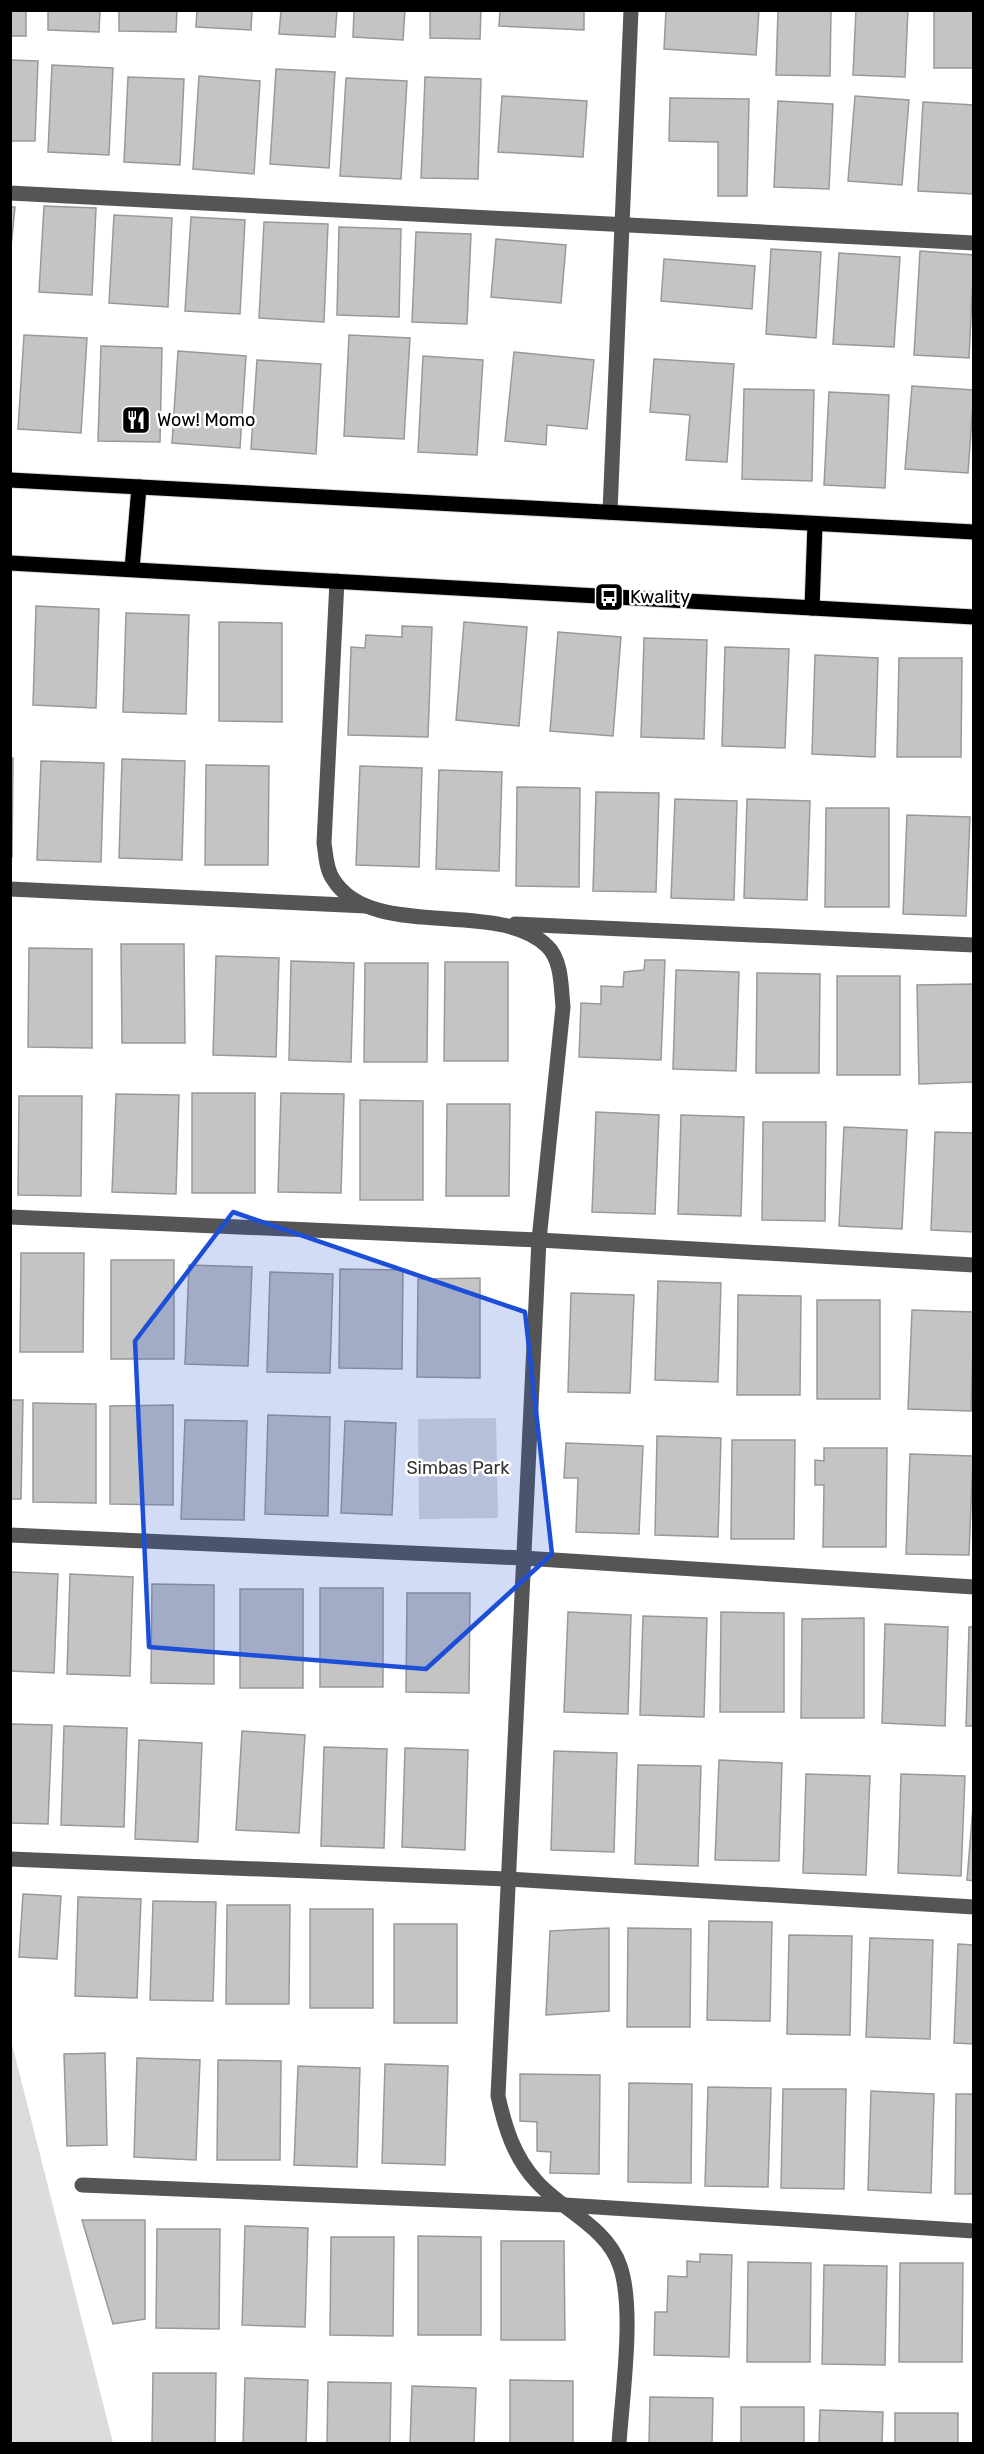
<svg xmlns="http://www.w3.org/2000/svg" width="984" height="2454" viewBox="0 0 984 2454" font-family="Rubik,sans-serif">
<rect width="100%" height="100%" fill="#fff"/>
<g fill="#dcdcdc">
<path d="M 496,1418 L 498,1518 L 419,1519 L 418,1419 Z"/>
<path d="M 11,2040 L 113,2443 L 11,2443 Z"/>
</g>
<g fill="#c4c4c4" stroke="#999" stroke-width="1.5">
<rect x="10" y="10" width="16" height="26"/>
<path d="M 48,10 L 100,10 L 99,32 L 48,30 Z"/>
<path d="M 119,10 L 177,10 L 176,32 L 119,31 Z"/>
<path d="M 197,10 L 252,10 L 251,30 L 196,27 Z"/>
<path d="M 281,10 L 337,10 L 335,37 L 279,34 Z"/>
<path d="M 354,10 L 405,10 L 403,40 L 353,37 Z"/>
<path d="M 430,10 L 481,10 L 480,39 L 430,38 Z"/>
<path d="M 500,10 L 584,10 L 584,30 L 499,26 Z"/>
<path d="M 666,10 L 759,10 L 756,55 L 664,49 Z"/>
<path d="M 778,10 L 831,10 L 830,76 L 776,75 Z"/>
<path d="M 856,10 L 908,10 L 905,77 L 853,75 Z"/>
<rect x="934" y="10" width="40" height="58"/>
<path d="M 10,60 L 38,61 L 35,141 L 10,141 Z"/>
<path d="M 52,65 L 113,68 L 109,155 L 48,152 Z"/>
<path d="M 276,69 L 335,72 L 329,168 L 270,164 Z"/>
<path d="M 199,76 L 260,81 L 254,174 L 193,169 Z"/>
<path d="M 128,77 L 184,79 L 180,165 L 124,162 Z"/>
<path d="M 425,77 L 481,79 L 478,179 L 421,178 Z"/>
<path d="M 346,78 L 407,81 L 401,179 L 340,176 Z"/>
<path d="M 502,96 L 587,101 L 583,157 L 498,152 Z"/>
<path d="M 855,96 L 909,100 L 902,185 L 848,181 Z"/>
<path d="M 670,98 L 749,99 L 747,196 L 718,196 L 718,142 L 669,141 Z"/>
<path d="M 778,101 L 833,104 L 829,189 L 774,187 Z"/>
<path d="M 923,102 L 974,105 L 974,194 L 918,191 Z"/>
<path d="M 44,206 L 96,208 L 92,295 L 39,292 Z"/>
<path d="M 10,207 L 15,207 L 10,257 Z"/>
<path d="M 114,215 L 172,218 L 168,307 L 109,303 Z"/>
<path d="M 191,217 L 245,220 L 240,314 L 185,311 Z"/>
<path d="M 264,222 L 328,224 L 324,322 L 259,318 Z"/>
<path d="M 339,227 L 401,229 L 399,317 L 337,315 Z"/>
<path d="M 416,232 L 471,234 L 467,324 L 412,322 Z"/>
<path d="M 496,239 L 566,245 L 561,303 L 491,297 Z"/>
<path d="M 771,249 L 821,252 L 816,338 L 766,334 Z"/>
<path d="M 920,251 L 974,255 L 969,358 L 914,355 Z"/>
<path d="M 839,253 L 900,257 L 894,347 L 833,344 Z"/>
<path d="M 664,259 L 755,266 L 752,309 L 661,301 Z"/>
<path d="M 24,335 L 87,338 L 81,433 L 18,429 Z"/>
<path d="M 349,335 L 410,338 L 404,439 L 344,436 Z"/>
<path d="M 101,346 L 162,348 L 160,442 L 98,441 Z"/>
<path d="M 178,351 L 246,356 L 240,448 L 172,443 Z"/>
<path d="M 514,352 L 594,360 L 587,429 L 547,425 L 546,445 L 505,441 Z"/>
<path d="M 423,356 L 483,360 L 477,455 L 418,452 Z"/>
<path d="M 654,359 L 734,364 L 727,462 L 686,460 L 690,415 L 650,412 Z"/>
<path d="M 257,360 L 321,364 L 316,454 L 251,449 Z"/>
<path d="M 912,386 L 974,390 L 968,473 L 905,469 Z"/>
<path d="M 744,389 L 814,390 L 812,481 L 742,479 Z"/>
<path d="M 829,392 L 889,395 L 885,488 L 824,485 Z"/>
<path d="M 36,606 L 99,609 L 96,708 L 33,705 Z"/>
<path d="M 126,613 L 189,615 L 186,714 L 123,712 Z"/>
<path d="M 219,622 L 282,623 L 282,722 L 219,721 Z"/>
<path d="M 464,622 L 527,627 L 519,726 L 456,720 Z"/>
<path d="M 402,626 L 432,627 L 428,737 L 348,735 L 351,647 L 365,648 L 366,635 L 402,637 Z"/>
<path d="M 558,632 L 621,637 L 613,736 L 550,731 Z"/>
<path d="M 644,638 L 707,640 L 704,739 L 641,737 Z"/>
<path d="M 725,647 L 789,649 L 785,748 L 722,746 Z"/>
<path d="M 815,655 L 878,658 L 875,757 L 812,754 Z"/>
<path d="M 899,658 L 962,658 L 961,757 L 897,757 Z"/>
<path d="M 10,758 L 13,758 L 12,857 L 10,857 Z"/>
<path d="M 122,759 L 185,761 L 182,860 L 119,858 Z"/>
<path d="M 41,761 L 104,763 L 101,862 L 37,860 Z"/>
<path d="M 206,765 L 269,766 L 268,865 L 205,865 Z"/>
<path d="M 360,766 L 422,768 L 419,867 L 356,865 Z"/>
<path d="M 439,770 L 502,772 L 499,871 L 436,869 Z"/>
<path d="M 517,787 L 580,788 L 579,887 L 516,886 Z"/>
<path d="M 596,792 L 659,793 L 656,892 L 593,891 Z"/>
<path d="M 675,799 L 737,801 L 734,900 L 671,898 Z"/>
<path d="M 747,799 L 810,801 L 807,900 L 744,898 Z"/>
<path d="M 826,808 L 889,808 L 889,907 L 825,907 Z"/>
<path d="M 907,815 L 970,817 L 966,916 L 903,914 Z"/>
<path d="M 121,944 L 184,944 L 185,1043 L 122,1043 Z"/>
<path d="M 29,948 L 92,949 L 92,1048 L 28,1047 Z"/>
<path d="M 216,956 L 279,958 L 276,1057 L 213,1055 Z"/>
<path d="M 645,960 L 665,960 L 661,1060 L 579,1057 L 581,1003 L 601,1004 L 601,986 L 623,987 L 624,972 L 644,970 Z"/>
<path d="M 291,961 L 354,963 L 351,1062 L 289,1060 Z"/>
<path d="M 445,962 L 508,962 L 508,1061 L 444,1061 Z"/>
<path d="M 365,963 L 428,963 L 427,1062 L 364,1062 Z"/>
<path d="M 676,970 L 739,972 L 736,1071 L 673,1069 Z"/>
<path d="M 757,973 L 820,974 L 819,1073 L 756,1073 Z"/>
<rect x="837" y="976" width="63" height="99"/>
<path d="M 974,984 L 974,1082 L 919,1084 L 917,985 Z"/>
<rect x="192" y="1093" width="63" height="100"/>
<path d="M 281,1093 L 344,1094 L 341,1193 L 278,1192 Z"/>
<path d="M 116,1094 L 179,1095 L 176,1194 L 112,1192 Z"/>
<path d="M 19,1096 L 82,1096 L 81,1196 L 18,1195 Z"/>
<path d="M 360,1100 L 423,1101 L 423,1200 L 360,1200 Z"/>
<path d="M 447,1104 L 510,1104 L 509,1196 L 446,1196 Z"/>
<path d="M 596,1112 L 659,1115 L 655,1214 L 592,1212 Z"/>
<path d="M 681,1115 L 744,1117 L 741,1216 L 678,1214 Z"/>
<path d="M 763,1122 L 826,1122 L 825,1221 L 762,1220 Z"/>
<path d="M 844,1127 L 907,1130 L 902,1229 L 839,1226 Z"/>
<path d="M 935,1132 L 974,1133 L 974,1232 L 931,1230 Z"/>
<path d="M 21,1253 L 84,1253 L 83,1352 L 20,1352 Z"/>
<rect x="111" y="1260" width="63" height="99"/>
<path d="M 189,1265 L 252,1267 L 248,1366 L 185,1364 Z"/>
<path d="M 340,1269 L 403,1270 L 402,1369 L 339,1368 Z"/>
<path d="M 270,1272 L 333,1274 L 330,1373 L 267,1372 Z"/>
<path d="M 480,1278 L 480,1378 L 417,1377 L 418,1279 Z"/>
<path d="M 658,1281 L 721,1283 L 718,1382 L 655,1380 Z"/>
<path d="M 571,1293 L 634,1295 L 630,1393 L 568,1392 Z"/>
<path d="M 738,1295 L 801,1296 L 800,1395 L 737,1395 Z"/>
<rect x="817" y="1300" width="63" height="99"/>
<path d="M 912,1310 L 974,1312 L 971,1411 L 908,1409 Z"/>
<path d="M 10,1400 L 23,1400 L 21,1499 L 10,1499 Z"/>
<path d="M 33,1403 L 96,1404 L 96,1503 L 33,1502 Z"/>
<path d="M 173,1405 L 173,1505 L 110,1504 L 110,1406 Z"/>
<path d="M 268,1415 L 330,1417 L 328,1516 L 265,1514 Z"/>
<path d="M 185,1420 L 247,1421 L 244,1520 L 181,1519 Z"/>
<path d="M 345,1421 L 396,1423 L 392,1515 L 341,1513 Z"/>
<path d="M 657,1436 L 721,1438 L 718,1537 L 655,1535 Z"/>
<path d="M 732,1440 L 795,1440 L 794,1539 L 731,1539 Z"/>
<path d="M 566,1443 L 643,1446 L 639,1534 L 576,1532 L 578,1478 L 564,1478 Z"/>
<path d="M 824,1448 L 887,1448 L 886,1547 L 823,1547 L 824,1485 L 815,1485 L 815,1460 L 824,1461 Z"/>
<path d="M 910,1454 L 973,1456 L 969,1555 L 906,1554 Z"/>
<path d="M 10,1572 L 58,1574 L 54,1673 L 10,1671 Z"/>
<path d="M 70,1574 L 133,1577 L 130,1676 L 67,1674 Z"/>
<path d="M 152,1584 L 214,1585 L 214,1684 L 151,1683 Z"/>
<rect x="320" y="1588" width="63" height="99"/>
<rect x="240" y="1589" width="63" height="99"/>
<path d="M 407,1593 L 470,1593 L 469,1693 L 406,1692 Z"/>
<path d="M 568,1612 L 631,1615 L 628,1714 L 564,1712 Z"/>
<path d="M 721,1612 L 784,1613 L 784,1712 L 720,1712 Z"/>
<path d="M 643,1616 L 707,1618 L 704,1717 L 640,1715 Z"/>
<path d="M 864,1618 L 864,1718 L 801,1718 L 802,1619 Z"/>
<path d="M 885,1624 L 948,1627 L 945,1726 L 882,1723 Z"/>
<path d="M 969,1627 L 974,1627 L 974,1726 L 966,1726 Z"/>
<path d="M 10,1724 L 52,1725 L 48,1824 L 10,1823 Z"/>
<path d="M 64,1726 L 127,1728 L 124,1827 L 61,1825 Z"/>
<path d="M 242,1731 L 305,1735 L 299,1833 L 236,1830 Z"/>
<path d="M 139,1740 L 202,1743 L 198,1842 L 135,1839 Z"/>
<path d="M 324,1747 L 387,1749 L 384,1848 L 321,1846 Z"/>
<path d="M 405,1748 L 468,1750 L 465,1850 L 402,1847 Z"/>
<path d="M 554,1751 L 617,1753 L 614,1852 L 551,1850 Z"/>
<path d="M 719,1760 L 782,1763 L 779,1861 L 715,1860 Z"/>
<path d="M 638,1765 L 701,1766 L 698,1866 L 635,1864 Z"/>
<path d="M 806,1774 L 870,1776 L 866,1875 L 803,1873 Z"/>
<path d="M 901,1774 L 965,1776 L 961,1876 L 898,1873 Z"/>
<path d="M 974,1795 L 974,1881 L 967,1880 Z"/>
<path d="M 23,1894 L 61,1896 L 57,1959 L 19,1957 Z"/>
<path d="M 78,1897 L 141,1899 L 137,1998 L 75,1996 Z"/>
<path d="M 153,1901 L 216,1902 L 213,2001 L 150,2000 Z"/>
<path d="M 227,1905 L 290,1905 L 289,2004 L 226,2004 Z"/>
<rect x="310" y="1909" width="63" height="99"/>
<path d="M 709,1921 L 772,1922 L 770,2021 L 707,2020 Z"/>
<rect x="394" y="1924" width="63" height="99"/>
<path d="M 609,1928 L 609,2011 L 546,2015 L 550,1931 Z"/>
<path d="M 628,1928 L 691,1929 L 690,2027 L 627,2027 Z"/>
<path d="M 789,1935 L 852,1936 L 850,2035 L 787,2034 Z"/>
<path d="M 870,1938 L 933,1940 L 930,2039 L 866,2037 Z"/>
<path d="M 958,1944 L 974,1945 L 974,2044 L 954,2043 Z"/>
<path d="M 105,2053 L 107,2145 L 67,2146 L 64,2054 Z"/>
<path d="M 137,2058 L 200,2060 L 196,2160 L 134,2157 Z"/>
<path d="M 218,2060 L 281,2061 L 280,2160 L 217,2160 Z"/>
<path d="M 385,2064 L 448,2066 L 445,2165 L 382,2163 Z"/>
<path d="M 298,2066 L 360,2068 L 357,2167 L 294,2165 Z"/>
<path d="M 520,2074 L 600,2075 L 599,2174 L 550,2173 L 551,2152 L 537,2151 L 537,2122 L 520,2121 Z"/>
<path d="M 629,2083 L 692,2084 L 691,2183 L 628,2182 Z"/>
<path d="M 708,2087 L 771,2088 L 768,2187 L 705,2186 Z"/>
<path d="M 783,2089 L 846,2089 L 844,2189 L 781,2188 Z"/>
<path d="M 871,2091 L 934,2094 L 931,2193 L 868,2190 Z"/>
<path d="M 956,2094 L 974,2094 L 974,2194 L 955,2194 Z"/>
<path d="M 82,2220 L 145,2220 L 145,2319 L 113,2324 Z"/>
<path d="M 245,2226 L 308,2228 L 305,2327 L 242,2325 Z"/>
<path d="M 157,2229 L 220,2229 L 219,2329 L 156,2328 Z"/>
<path d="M 418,2236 L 481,2237 L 481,2335 L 418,2335 Z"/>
<path d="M 331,2237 L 394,2237 L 393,2336 L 330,2335 Z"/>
<path d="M 501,2241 L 564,2241 L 565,2340 L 501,2340 Z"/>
<path d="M 700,2254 L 732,2255 L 729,2357 L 654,2355 L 655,2312 L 667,2312 L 668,2276 L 687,2277 L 687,2261 L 700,2262 Z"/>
<path d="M 748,2262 L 811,2263 L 810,2362 L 747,2362 Z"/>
<path d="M 900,2263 L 963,2263 L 962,2362 L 899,2362 Z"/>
<path d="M 824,2265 L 887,2266 L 885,2365 L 822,2364 Z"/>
<path d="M 153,2373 L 216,2373 L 215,2444 L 152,2444 Z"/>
<path d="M 245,2378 L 308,2380 L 306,2444 L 243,2444 Z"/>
<path d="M 510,2380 L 573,2381 L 573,2444 L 510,2444 Z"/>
<path d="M 328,2382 L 391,2383 L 390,2444 L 327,2444 Z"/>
<path d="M 412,2386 L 476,2388 L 474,2444 L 410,2444 Z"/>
<path d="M 650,2397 L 713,2398 L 712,2444 L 649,2444 Z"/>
<rect x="741" y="2407" width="63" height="37"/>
<path d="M 820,2410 L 883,2412 L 882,2444 L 819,2444 Z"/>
<rect x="895" y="2413" width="63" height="31"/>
</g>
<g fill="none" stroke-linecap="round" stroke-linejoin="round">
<g stroke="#dbdbdb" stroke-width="17">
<g id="major">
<path d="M 10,480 L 974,532"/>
<path d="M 10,563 L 974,617"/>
<path d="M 132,569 L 139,487"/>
<path d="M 812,608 L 815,524"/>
</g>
</g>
<g stroke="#555" stroke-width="15">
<path d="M 10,193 L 974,243"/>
<path d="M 610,512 L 631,10"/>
<path d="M 337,581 L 324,843 C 326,855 326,869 333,879 C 371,942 499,898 547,946 C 562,960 561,987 563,1007 L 539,1240 L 498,2096 C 505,2128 514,2157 537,2182 C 562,2210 607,2227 620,2266 C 635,2309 622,2396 619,2444"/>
<path d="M 10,889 L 366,906"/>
<path d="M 515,924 L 974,945"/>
<path d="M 10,1217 L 539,1240 L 974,1265"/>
<path d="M 10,1535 L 523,1558 L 974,1587"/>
<path d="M 10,1859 L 507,1879 L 974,1907"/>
<path d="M 82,2185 L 565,2205 L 974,2231"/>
</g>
<use href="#major" stroke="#000" stroke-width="15"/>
</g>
<path fill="#1d4ed8" fill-opacity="0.2" stroke="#1d4ed8" stroke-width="4.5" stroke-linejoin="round" d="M 233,1212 L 525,1312 L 552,1554 L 426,1669 L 149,1647 L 135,1341 Z"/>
<defs>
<g id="restaurant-square" transform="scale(1.5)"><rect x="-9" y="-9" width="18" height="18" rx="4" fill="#000" stroke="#fff"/><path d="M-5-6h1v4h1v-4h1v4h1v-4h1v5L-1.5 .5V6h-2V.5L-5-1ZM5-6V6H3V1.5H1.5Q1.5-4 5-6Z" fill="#fff"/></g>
<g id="bus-square" transform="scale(1.5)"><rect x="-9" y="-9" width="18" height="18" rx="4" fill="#000" stroke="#fff"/><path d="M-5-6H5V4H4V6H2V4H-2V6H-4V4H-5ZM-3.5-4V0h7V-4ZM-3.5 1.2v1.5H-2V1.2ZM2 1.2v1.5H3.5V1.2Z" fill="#fff"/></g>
</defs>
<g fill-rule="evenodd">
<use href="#restaurant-square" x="136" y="420"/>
<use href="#bus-square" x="609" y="597"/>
</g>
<g text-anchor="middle" stroke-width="5" stroke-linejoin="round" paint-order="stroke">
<g font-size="18" fill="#000" stroke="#fff" text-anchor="start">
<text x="157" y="426">Wow! Momo</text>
<text x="630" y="603">Kwality</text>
</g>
<g font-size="18" fill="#333" stroke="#fff">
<text x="458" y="1474">Simbas Park</text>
</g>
</g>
<rect width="984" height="2454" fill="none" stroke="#000000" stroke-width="24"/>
</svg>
